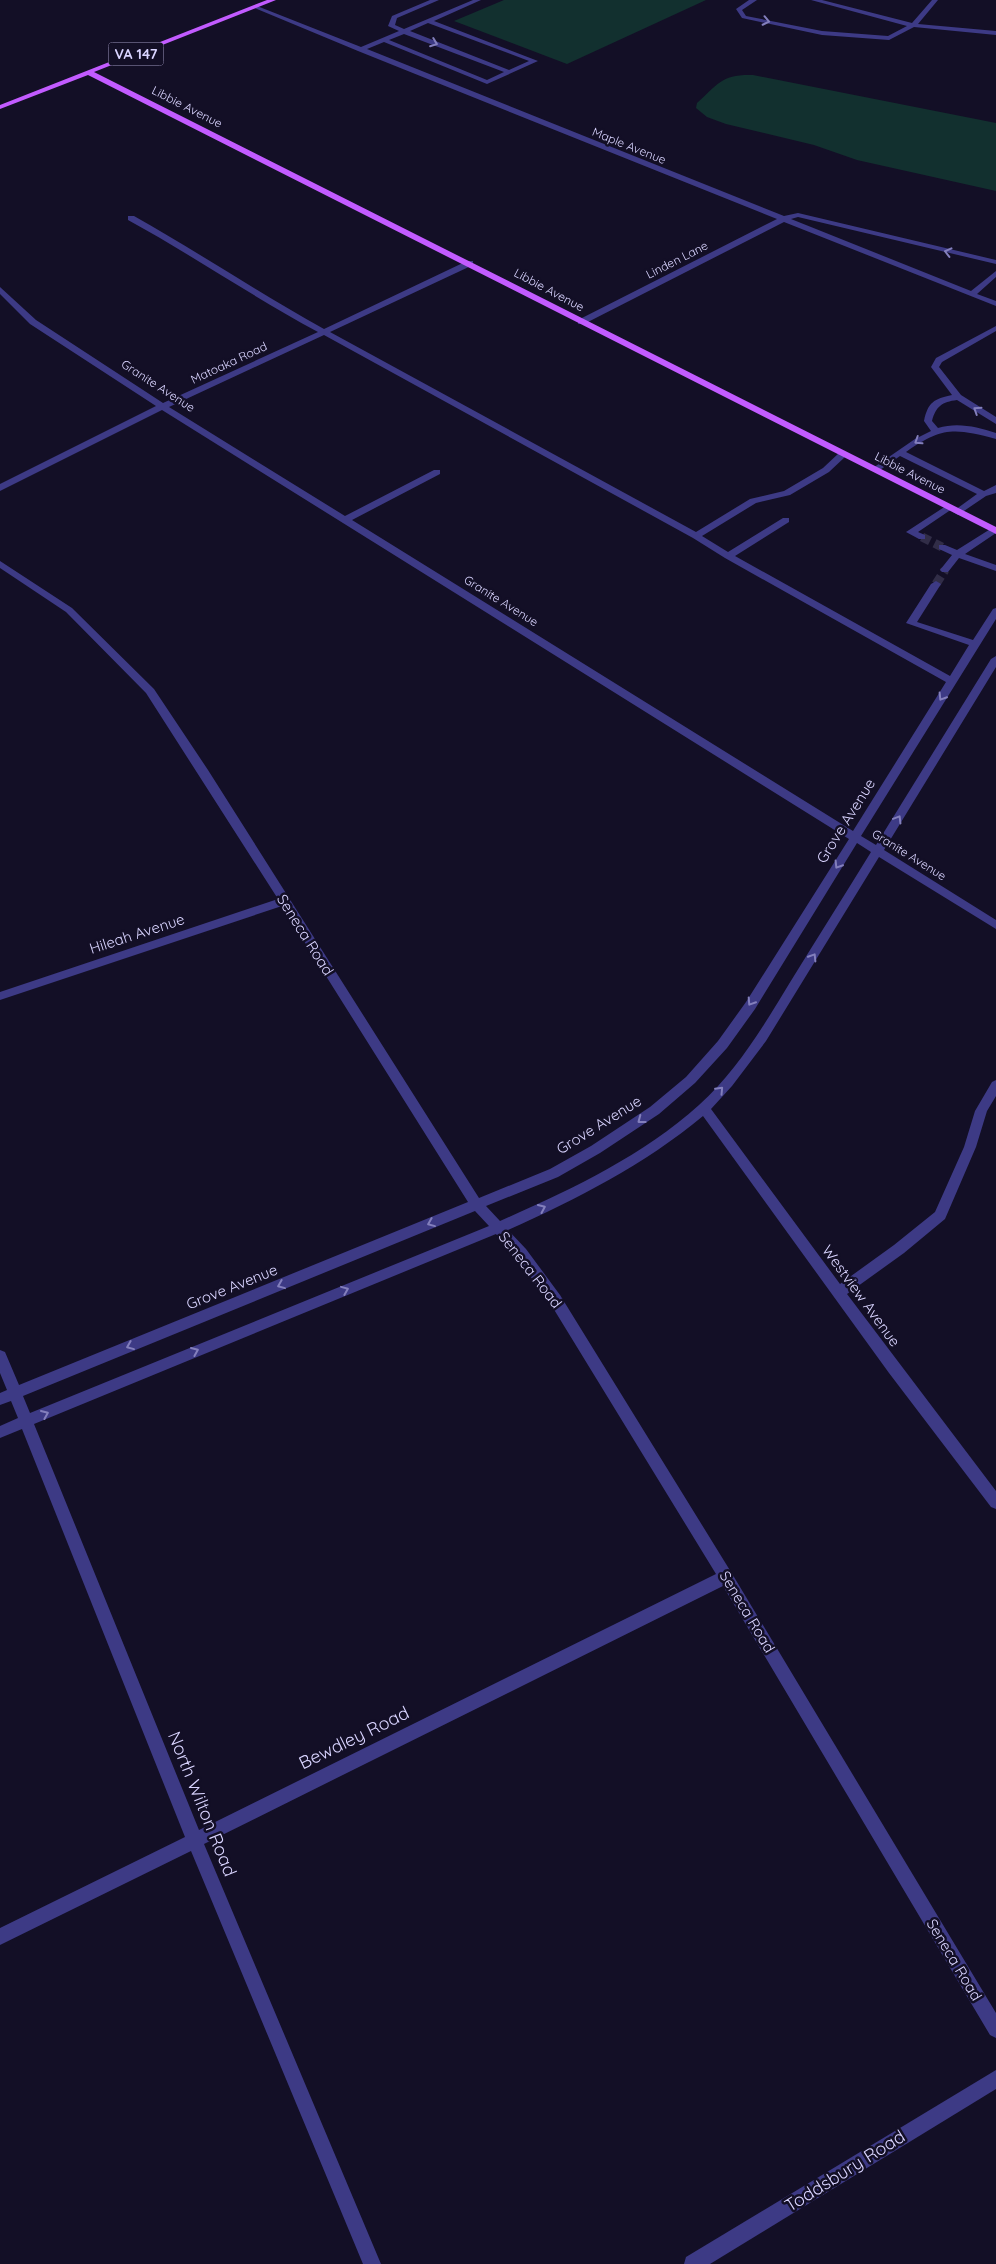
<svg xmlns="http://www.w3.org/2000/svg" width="996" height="2264" viewBox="0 0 996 2264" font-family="Quicksand,sans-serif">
<rect width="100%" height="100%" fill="#130f26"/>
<g fill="#12302f">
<path d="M 504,0 L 706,0 L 567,64 L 454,21 Z"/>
<path d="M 753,75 L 996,123 L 996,191 L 857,160 L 814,145 L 726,124 L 707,117 L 696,108 L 697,103 C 718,84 722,74 753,75 Z"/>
</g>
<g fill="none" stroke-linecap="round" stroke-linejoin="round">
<g stroke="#312d47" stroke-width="9" stroke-dasharray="9 5" stroke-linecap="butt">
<path d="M 922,537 L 942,547"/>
<path d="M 936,584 L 945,570"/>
</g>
<g fill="#3d3a85" fill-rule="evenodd">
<path d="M 430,0 L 439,0 L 397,18 L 395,25 L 404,29 L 473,0 L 481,0 L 434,21 L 538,61 L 487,84 L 384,42 L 367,49 L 784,216 L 798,213 L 996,260 L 996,264 L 798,217 L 791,219 L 971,291 L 996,271 L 996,277 L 977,294 L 996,301 L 996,306 L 784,222 L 584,324 L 578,324 L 578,320 L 777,219 L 358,51 L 252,7 L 257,6 L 361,47 L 399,31 L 388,26 L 392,16 ZM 428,23 L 529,61 L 509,70 L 410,31 ZM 404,34 L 504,72 L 487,80 L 389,40 Z"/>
<path d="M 749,0 L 757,0 L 742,10 L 746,16 L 822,31 L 888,36 L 907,26 L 811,0 L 822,0 L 912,23 L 932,0 L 938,0 L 918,24 L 996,31 L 996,35 L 914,27 L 889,40 L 822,35 L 742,18 L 736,9 Z"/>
<path d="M 128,216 L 134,216 C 198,252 259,293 324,329 L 467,261 L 473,261 L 473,265 L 330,332 L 696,532 L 750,499 L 784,491 L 823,468 L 840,452 L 846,452 L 846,456 L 829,472 L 790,495 L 756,503 L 702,536 L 728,552 L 783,518 L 789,518 L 789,522 L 735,556 L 950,676 L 969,645 L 906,623 L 931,584 L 936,581 L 941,584 L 917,622 L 973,640 L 993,609 L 996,608 L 996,619 L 861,836 L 876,845 L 991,659 L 996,656 L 996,667 L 884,850 L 996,920 L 996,929 L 879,857 L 766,1041 L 732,1086 L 711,1109 L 840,1284 L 894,1245 L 935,1212 L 964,1147 L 975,1111 L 992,1082 L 996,1080 L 996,1096 L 987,1111 L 976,1147 L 945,1219 L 904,1253 L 847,1294 L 996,1491 L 996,1509 L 991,1507 L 889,1373 L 703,1116 C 644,1165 577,1199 508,1230 L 526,1249 L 560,1295 L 731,1572 L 996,2013 L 996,2038 L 990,2035 L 723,1586 L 204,1844 L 381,2264 L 363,2264 L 191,1851 L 0,1945 L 0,1928 L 185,1837 L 22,1429 L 0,1438 L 0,1426 L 18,1418 L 11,1401 L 0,1405 L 0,1393 L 7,1390 L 0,1373 L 0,1350 L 5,1352 L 19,1385 L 468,1202 L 282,906 L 0,1000 L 0,992 L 278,899 L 146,693 L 66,612 L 0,568 L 0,561 L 72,608 L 154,689 L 208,770 L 479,1198 L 550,1169 L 591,1146 L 650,1107 L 686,1077 L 718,1041 L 746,1002 L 849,839 L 162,410 L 0,491 L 0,484 L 156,406 L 30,324 L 0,294 L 0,287 L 36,320 L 163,403 L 318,332 C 253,297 192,255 128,220 ZM 324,335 L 693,538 L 725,558 L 946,682 L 853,831 L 352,520 L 440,474 L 440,470 L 434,470 L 345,516 L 169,407 ZM 857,843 L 871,852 C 844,896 816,940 789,984 C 763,1027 736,1072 699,1105 C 641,1157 570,1190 500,1221 L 486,1206 L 558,1177 L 600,1153 L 659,1114 L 695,1083 L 727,1048 L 755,1009 ZM 475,1211 L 489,1226 L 30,1413 L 23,1396 ZM 496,1234 L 516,1257 L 550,1303 L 716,1574 L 199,1830 L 34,1424 Z"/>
<path d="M 996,326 L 996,331 L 942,362 L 939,367 L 961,395 L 996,417 L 996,424 L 957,400 C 942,402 936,406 932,421 L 938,428 C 958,422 977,427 996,433 L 996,439 C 954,428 942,427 906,452 L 984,491 L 996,485 L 996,493 L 986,496 L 958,515 L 953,512 L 955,510 L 977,494 L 900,456 L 877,472 L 870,470 L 915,439 L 931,431 L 924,421 C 928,402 934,399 952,395 L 931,367 L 936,358 Z"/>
<path d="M 949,504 L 954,507 L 952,509 L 918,532 L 925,535 L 925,539 L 919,539 L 906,532 Z"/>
<path d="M 996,527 L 996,533 L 965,554 L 996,565 L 996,571 L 959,558 L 948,572 L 942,572 L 940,570 L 952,555 L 939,549 L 939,545 L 945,545 L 957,550 L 992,528 Z"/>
<path d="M 996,2070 L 996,2089 L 710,2264 L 684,2264 L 686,2257 Z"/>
</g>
<path fill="#c25bff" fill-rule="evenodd" d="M 267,0 L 276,0 L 94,72 L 996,527 L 996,534 L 88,75 L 0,109 L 0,105 Z"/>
</g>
<defs><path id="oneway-chevron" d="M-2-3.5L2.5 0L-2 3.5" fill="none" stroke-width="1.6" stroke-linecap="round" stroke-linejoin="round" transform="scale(1.25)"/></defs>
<g stroke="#837fbc">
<use href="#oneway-chevron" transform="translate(766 21) rotate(12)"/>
<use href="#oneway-chevron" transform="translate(434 43) rotate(21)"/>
<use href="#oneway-chevron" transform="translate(948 252) rotate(-166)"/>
<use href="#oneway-chevron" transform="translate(977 410) rotate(-147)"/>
<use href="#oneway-chevron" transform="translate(918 441) rotate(147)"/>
<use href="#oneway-chevron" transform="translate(942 697) rotate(122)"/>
<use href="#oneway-chevron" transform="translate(898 819) rotate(-59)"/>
<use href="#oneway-chevron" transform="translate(838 865) rotate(122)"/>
<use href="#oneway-chevron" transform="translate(813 957) rotate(-58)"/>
<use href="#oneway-chevron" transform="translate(751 1002) rotate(123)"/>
<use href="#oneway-chevron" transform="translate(720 1090) rotate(-47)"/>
<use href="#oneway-chevron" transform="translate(641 1120) rotate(143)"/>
<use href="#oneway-chevron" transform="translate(542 1208) rotate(-24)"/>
<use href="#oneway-chevron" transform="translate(431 1223) rotate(158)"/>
<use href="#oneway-chevron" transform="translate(281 1285) rotate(158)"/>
<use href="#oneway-chevron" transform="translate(345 1290) rotate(-22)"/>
<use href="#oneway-chevron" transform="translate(130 1346) rotate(158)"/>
<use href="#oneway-chevron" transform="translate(195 1351) rotate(-23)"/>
<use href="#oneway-chevron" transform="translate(45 1414) rotate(-23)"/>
</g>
<g text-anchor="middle" stroke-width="5" stroke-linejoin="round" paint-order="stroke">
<g font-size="12" fill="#d9d4ff" stroke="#130f26">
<text transform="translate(187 107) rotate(27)" y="4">Libbie Avenue</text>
<text transform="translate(629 146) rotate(22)" y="4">Maple Avenue</text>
<text transform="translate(677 260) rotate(-27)" y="4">Linden Lane</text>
<text transform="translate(549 290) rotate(28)" y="4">Libbie Avenue</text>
<text transform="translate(229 363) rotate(-25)" y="4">Matoaka Road</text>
<text transform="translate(158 386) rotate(33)" y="4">Granite Avenue</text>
<text transform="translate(910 473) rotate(27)" y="4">Libbie Avenue</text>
<text transform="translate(501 601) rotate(32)" y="4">Granite Avenue</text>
<text transform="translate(909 855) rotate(32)" y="4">Granite Avenue</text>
</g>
<rect fill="#130f26" stroke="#9e99be" stroke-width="1" x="108.5" y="42.5" width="55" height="23" rx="4"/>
<g font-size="14" font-weight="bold" fill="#d9d4ff">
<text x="136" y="59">VA 147</text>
</g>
<g font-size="15" fill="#d9d4ff" stroke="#130f26">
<text transform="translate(846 821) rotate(-58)" y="5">Grove Avenue</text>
<text transform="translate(137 934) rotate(-18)" y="5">Hileah Avenue</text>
<text transform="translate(305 935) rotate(58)" y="5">Seneca Road</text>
<text transform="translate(599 1125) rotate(-32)" y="5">Grove Avenue</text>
<text transform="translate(530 1270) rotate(52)" y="5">Seneca Road</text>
<text transform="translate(232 1287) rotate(-22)" y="5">Grove Avenue</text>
<text transform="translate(861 1296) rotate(54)" y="5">Westview Avenue</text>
<text transform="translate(747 1612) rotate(59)" y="5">Seneca Road</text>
<text transform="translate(954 1960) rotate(59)" y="5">Seneca Road</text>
</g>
<g font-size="18" fill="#d9d4ff" stroke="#130f26">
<text transform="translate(354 1738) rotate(-26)" y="6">Bewdley Road</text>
<text transform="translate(202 1804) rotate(68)" y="6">North Wilton Road</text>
<text transform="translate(845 2171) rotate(-32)" y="6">Toddsbury Road</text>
</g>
</g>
</svg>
